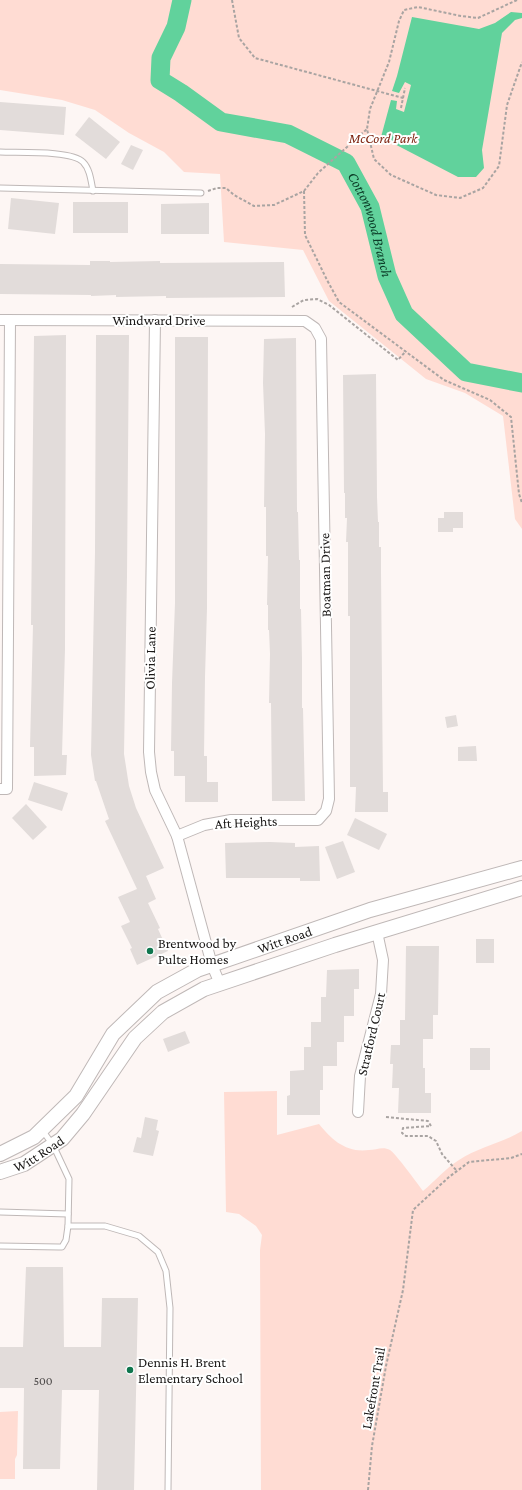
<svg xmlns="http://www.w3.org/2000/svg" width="522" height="1490" viewBox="0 0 522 1490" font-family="'Crimson Pro',serif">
<rect width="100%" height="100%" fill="#fdf6f4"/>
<g fill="#ffdcd3">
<path d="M 0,0 L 522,0 L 522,529 L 515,519 L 503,416 L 465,393 L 426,379 L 329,301 L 303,250 L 224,242 L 220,174 L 184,172 L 164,152 L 129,133 L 95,110 L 62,100 L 0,90 Z"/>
<path d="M 277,1091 L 277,1135 L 319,1124 C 332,1140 346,1153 369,1150 C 376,1150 383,1146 390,1150 C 396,1154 417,1183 423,1191 C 435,1181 446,1168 459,1160 C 479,1147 502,1143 522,1131 L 522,1490 L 261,1490 L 260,1250 L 262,1235 L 256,1226 L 239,1214 L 226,1212 L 224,1092 Z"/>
<path d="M 18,1411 L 17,1455 L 15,1459 L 15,1479 L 0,1479 L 0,1412 Z"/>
</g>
<path fill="#61d29c" d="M 511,12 L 522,13 L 522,18 L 515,20 L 502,33 L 482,150 L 484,168 L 476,177 L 458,177 L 381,137 L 391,100 L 397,101 L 396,109 L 404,112 L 411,85 L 405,82 L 399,93 L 392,91 L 397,76 L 412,17 L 479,29 L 495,23 Z"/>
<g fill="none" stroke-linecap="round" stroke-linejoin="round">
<path stroke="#61d29c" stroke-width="19" id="s1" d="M 182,0 L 176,27 L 161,58 L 160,80 L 181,93 L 221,122 L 288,134 L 346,163 L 370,207 L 387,276 L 404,314 L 466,372 L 522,383"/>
</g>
<g fill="#e2dcda">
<path d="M 0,102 L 66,107 L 64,135 L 0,130 Z"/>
<path d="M 89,117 L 120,142 L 106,159 L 75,135 Z"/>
<path d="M 131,145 L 143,150 L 133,170 L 121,164 Z"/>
<path d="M 11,198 L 59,203 L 55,234 L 8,229 Z"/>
<rect x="73" y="202" width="55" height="31"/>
<path d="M 209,203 L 209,234 L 161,234 L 161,204 Z"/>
<path d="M 90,261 L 110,261 L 110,262 L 160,261 L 160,263 L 284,262 L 285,297 L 166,298 L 166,296 L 116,297 L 116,295 L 91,296 L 91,295 L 0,294 L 0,264 L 90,265 Z"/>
<path d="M 66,335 L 65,649 L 62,755 L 67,755 L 66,775 L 34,776 L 34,747 L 30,747 L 33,625 L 31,625 L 34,336 Z"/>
<path d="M 96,335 L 129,335 L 127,576 L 124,754 L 129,786 L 136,808 L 164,868 L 146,876 L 156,899 L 148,903 L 160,928 L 158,929 L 168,951 L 137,965 L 130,949 L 132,948 L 121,926 L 130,922 L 118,897 L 137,889 L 105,821 L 109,819 L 96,781 L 95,781 L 91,755 L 95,552 Z"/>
<path d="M 175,337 L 208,337 L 207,608 L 205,677 L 204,756 L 207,756 L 207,782 L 218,782 L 218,802 L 185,802 L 185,776 L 174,776 L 174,751 L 171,751 L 172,683 L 175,603 Z"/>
<path d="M 296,338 L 297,512 L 298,512 L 299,560 L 300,560 L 300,609 L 301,609 L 302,659 L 302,708 L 303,708 L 305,801 L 272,801 L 271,703 L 269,703 L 270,654 L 269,630 L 268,630 L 268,605 L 267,605 L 268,556 L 266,556 L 266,507 L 264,507 L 265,434 L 263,383 L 264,339 Z"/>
<path d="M 376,374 L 377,497 L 378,522 L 379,522 L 379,547 L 381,547 L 381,571 L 383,792 L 388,792 L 388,812 L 355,812 L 356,787 L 350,787 L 350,616 L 348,616 L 348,542 L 346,542 L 347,518 L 345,518 L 345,493 L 344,493 L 343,375 Z"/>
<path d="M 444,512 L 463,512 L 463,528 L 453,528 L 453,532 L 438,532 L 438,518 L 444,518 Z"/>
<path d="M 456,715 L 458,726 L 447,728 L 445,717 Z"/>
<path d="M 476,746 L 477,761 L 458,761 L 458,747 Z"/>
<path d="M 34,782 L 68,793 L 62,811 L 28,800 Z"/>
<path d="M 26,804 L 47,827 L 33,840 L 12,818 Z"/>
<path d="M 355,818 L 387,834 L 379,850 L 347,835 Z"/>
<path d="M 343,841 L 355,872 L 337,879 L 325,847 Z"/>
<path d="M 270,842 L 295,843 L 295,847 L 319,846 L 320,881 L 300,881 L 300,878 L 226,878 L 225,843 Z"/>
<rect x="476" y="939" width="18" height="24"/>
<path d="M 406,946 L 439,946 L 438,1015 L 433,1015 L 433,1039 L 423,1039 L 423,1068 L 425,1068 L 425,1093 L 431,1093 L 431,1113 L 398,1113 L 399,1088 L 392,1088 L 393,1064 L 390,1064 L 391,1045 L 400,1045 L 400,1020 L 405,1020 Z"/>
<path d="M 359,969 L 359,989 L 354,989 L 354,1016 L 344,1016 L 344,1042 L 337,1042 L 337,1066 L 323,1066 L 323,1090 L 320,1090 L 320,1115 L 287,1115 L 287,1096 L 290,1095 L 290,1071 L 304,1070 L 304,1047 L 311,1047 L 311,1022 L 321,1022 L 321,997 L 326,997 L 327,970 Z"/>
<path d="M 185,1031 L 190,1043 L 168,1052 L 163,1039 Z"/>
<rect x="470" y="1048" width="20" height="22"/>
<path d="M 145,1117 L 158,1120 L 156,1130 L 159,1131 L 153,1156 L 133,1152 L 137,1137 L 141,1138 Z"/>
<path d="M 26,1267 L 63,1267 L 64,1347 L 101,1347 L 102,1298 L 138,1298 L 134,1490 L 97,1490 L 99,1390 L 62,1390 L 60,1469 L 23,1469 L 24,1388 L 0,1388 L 0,1347 L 23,1347 Z"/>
</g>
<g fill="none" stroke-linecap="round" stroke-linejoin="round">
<g stroke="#bfb8b7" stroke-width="7">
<g id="lane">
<path d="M 0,152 C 17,153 72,150 83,162 C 90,169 91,181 93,191"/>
<path d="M 0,188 L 201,193"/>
<path d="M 0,1212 L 68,1214"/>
<path d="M 68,1226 L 105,1226 L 139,1236 L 158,1252 L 166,1271 L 170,1308 L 168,1490"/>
<path d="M 0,1246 L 59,1247 L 62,1247 L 66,1240 L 68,1226 L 69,1179 L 53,1145 L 42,1130"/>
</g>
</g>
<g stroke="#bfb8b7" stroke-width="12">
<g id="street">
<path d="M 0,320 L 305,321 L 315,328 L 321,339 L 329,799 L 326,811 L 318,820 L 231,820 L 204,825 L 177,836"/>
<path d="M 155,320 L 149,752 L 151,772 L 155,790 L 177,836 L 212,965 L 220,984"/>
<path d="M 0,789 L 7,789 L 10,320"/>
<path d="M 358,1112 L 360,1076 L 381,994 L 383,960 L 377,932"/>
</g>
</g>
<g stroke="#bfb8b7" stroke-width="16">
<g id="secondary">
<path id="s2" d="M 0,1154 L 34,1137 L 76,1096 L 113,1034 L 157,992 L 197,970 L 370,910 L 522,868"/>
<path id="s3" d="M 0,1172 L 24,1164 L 62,1139 L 83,1114 L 135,1038 L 163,1012 L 204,989 L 335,945 L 522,888"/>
</g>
</g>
<g stroke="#a9a4a2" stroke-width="2" stroke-dasharray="3 2" stroke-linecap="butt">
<path d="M 232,0 L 239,38 L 255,58 L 403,98"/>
<path d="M 517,0 L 478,18 L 461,16 L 418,7 L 404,10 L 399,21 L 389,62 L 370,109 L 367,129 L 374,159 L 391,175 L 436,195 L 460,198 L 483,188 L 499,166 L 507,105 L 522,62"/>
<path d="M 401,108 L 405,88"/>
<path d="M 208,191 L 217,188 L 226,188 L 234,195 L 254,206 L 274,205 L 304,191 L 318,173 L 367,129"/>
<path d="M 304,191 L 305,235 L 327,280 L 339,302 L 444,380 L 490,400 L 511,417 L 519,494 L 522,503"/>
<path d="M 292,307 L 304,300 L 317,299 L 329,305 L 398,360 L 406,351"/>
<path d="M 386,1117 L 428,1121 L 431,1126 L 403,1128 L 402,1133 L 406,1136 L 428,1136 L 436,1141 L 442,1154 L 457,1171"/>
<path d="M 368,1490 L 372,1446 L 386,1366 L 403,1290 L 413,1210 L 449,1177 L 469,1162 L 511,1158 L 522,1154"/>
</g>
<use href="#lane" stroke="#fff" stroke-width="5"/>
<use href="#street" stroke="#fff" stroke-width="10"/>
<use href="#secondary" stroke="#fff" stroke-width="14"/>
</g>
<g fill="#0f764e" stroke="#fff" stroke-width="1.5">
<circle cx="150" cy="951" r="4"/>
<circle cx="130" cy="1370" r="4"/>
</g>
<g text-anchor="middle" stroke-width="4" stroke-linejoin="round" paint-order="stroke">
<g font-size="12" fill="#4c4948">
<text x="43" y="1385">500</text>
</g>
<g font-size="14" font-style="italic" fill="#802612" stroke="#fff">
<text x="383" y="143">McCord Park</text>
</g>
<g font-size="14" fill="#1a1817" stroke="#fff">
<text x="159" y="325">Windward Drive</text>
<text transform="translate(325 575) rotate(-91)" y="5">Boatman Drive</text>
<text transform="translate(150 658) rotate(-89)" y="5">Olivia Lane</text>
<text transform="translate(246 822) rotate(-3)" y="5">Aft Heights</text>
<text dy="5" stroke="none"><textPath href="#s2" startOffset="368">Witt Road</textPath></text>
<text transform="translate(371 1034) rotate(-77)" y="5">Stratford Court</text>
<text dy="5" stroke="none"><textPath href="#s3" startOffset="43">Witt Road</textPath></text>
<text transform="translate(373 1388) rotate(-80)" y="5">Lakefront Trail</text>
</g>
<g font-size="14" fill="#1a1817" stroke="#fff" text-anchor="start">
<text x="158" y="948">Brentwood by<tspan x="158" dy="16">Pulte Homes</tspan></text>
<text x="138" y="1367">Dennis H. Brent<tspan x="138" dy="16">Elementary School</tspan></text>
</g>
<g font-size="15" font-style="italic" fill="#0c3d28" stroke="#fff">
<text dy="5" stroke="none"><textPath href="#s1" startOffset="358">Cottonwood Branch</textPath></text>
</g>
</g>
</svg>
